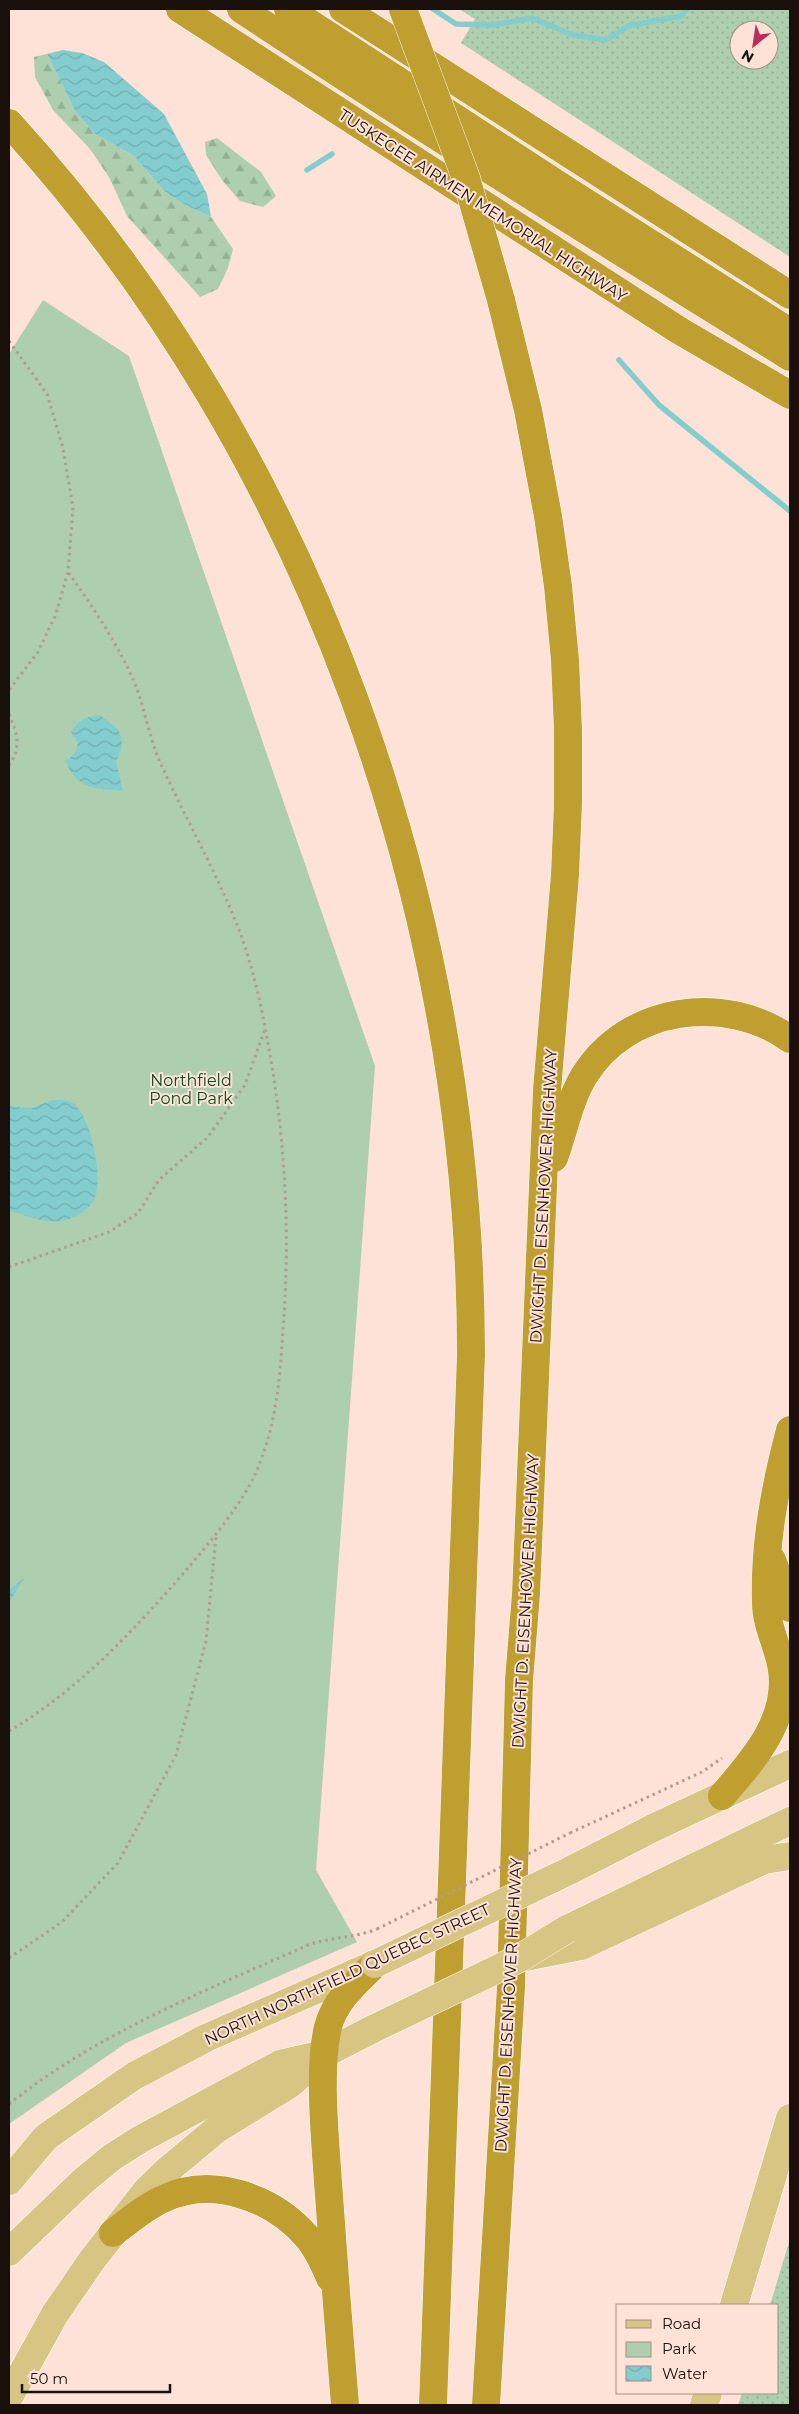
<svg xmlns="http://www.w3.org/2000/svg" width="799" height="2414" viewBox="0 0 799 2414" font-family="Montserrat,sans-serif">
<defs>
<pattern id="grass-dots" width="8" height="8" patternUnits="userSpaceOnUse" patternTransform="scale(1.25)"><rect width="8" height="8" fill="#adcfb0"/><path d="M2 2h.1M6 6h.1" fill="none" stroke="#94b196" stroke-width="1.8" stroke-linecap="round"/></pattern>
<pattern id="forest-firs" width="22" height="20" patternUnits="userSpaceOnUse" patternTransform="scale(1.25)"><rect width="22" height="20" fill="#adcfb0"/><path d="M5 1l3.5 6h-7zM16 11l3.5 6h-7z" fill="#94b196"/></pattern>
<pattern id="water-waves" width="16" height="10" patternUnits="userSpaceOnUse" patternTransform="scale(1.25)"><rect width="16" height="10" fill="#83cdce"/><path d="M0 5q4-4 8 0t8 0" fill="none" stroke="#71afb0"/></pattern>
</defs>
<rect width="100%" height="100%" fill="#fee2d7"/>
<g fill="url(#grass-dots)" fill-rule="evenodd">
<path d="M 459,9 L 790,9 L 790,257 L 461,43 L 475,19 ZM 739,30 L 769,30 L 769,60 L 739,60 Z"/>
<path d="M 790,2239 L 790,2405 L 738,2405 L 742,2393 L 778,2393 L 778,2305 L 770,2305 Z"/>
</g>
<g fill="url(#forest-firs)">
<path d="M 47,54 L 75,111 L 95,134 L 134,156 L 164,191 L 183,204 L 211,217 L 233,249 L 228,268 L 218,289 L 200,297 L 127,216 L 109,177 L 90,149 L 53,110 L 35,77 L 34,57 Z"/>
<path d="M 217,138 L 261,172 L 276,196 L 263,207 L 240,201 L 222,180 L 206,155 L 205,142 Z"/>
</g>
<path fill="#adcfb0" d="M 43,300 L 129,356 L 375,1066 L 316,1870 L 357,1942 L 126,2043 L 9,2124 L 9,354 Z"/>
<g fill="url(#water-waves)">
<path d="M 63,50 L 82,53 L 104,62 L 164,114 L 207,194 L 211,217 L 183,204 L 164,191 L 134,156 L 95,134 L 75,111 L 47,54 Z"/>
<path d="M 100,715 L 118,729 L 122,740 L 121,750 L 116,762 L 123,791 C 94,788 77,790 65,760 C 74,757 76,752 78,743 L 71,732 C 79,720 85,716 100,715 Z"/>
<path d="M 52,1100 C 60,1100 67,1099 74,1104 C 91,1117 102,1175 96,1195 C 92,1208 78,1217 65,1220 C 46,1225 27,1215 9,1211 L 9,1106 L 32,1108 Z"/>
<path d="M 24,1578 L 11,1600 L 9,1603 L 9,1590 Z"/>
</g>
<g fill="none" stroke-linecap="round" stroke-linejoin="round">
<g stroke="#83cdce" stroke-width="5.5">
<path d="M 433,9 L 456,24 L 493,25 L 532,18 L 573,35 L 606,40 L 628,26 L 681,16 L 687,9"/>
<path d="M 307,170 L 332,154"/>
<path d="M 619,360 L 659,405 L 790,511"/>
</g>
<g stroke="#fff" stroke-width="29">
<g id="major">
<path d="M 569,1871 L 655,1827 L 790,1764"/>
<path d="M 567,1929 L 790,1821"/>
<path d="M 520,1958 L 581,1946 L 764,1860 L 790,1856"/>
<path d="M 9,2181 L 46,2137 L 134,2076 L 206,2038 L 375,1964"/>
<path d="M 9,2252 L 82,2182 L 111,2158 L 139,2140 L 280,2064 L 324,2054 L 373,2029"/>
<path d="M 734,2305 L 790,2118"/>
<path d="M 9,2397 L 55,2314 L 92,2260 L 147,2190 L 169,2169 L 217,2129 L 290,2084 L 324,2054"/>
<path d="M 704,2405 L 708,2393"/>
</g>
</g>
<g stroke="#fff" stroke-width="29">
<g id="highway">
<path d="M 180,9 L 680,331 L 790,395"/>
<path d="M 241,9 C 422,129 606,243 790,357"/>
<path d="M 288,9 L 571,193 L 790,332"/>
<path d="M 343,9 L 790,295"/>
<path d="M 9,123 C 311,454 471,909 471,1355 L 433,2405"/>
<path d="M 554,1158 C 564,1131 569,1101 584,1076 C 627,1006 725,993 790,1039"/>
<path d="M 772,1560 L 790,1608"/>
<path d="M 722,1796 C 752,1761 789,1721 782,1670 C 779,1648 766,1626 766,1603 C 764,1544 775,1487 790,1430"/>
<path d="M 113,2233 C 129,2221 145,2207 163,2199 C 213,2175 274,2198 308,2238 C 318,2250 324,2264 330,2278"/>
<path d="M 345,2405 C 339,2331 333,2256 328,2182 C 325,2138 318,2068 328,2027 C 335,2000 357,1982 375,1964"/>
<path d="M 486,2405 L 511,1987 L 519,1680 L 526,1594 L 547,1090 L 565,875 L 568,803 L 568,730 L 565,660 L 558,586 L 548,516 L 528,410 L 501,300"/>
</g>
</g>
<g stroke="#b19b93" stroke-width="3" stroke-dasharray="2.5 4" stroke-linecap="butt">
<path d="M 9,341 L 47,394 L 63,448 L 73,508 L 68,572 L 56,614 L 38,652 L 9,690"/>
<path d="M 9,714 C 17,732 22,748 9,765"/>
<path d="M 9,1267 L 109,1232 L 138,1213 L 159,1180 L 208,1137 L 245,1085 L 265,1029"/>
<path d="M 9,1731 C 79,1690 135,1629 188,1568 C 210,1542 243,1503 256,1472 C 276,1427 280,1379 283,1330 C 290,1238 286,1146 270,1055 C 262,1008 252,959 233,915 C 212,865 185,816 162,767 C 149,739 145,707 133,679 C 116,641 92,606 68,572"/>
<path d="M 570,1833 L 702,1772 L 722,1758"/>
<path d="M 9,1958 L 62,1922 L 118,1863 L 176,1755 L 206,1641 L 216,1536"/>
<path d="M 9,2104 C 98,2033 205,1991 308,1945 C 331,1937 354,1938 377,1929"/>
</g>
<use href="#major" stroke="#d8c583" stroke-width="28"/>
<use href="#highway" stroke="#be9f30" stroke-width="28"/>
<g stroke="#fff" stroke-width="29" stroke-linecap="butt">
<g id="major-bridge">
<path d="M 375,1964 L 569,1871"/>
<path d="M 373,2029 L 520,1958 L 567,1929"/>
</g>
</g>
<g stroke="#fff" stroke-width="29" stroke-linecap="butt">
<path id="highway-bridge" d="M 403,9 L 466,178 L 501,300"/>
</g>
<path stroke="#b19b93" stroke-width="3" stroke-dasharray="2.5 4" stroke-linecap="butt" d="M 377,1929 L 570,1833"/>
<use href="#major-bridge" stroke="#d8c583" stroke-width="28"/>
<use href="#highway-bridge" stroke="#be9f30" stroke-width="28"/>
</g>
<g text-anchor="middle" stroke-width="4" stroke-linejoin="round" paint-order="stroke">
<g font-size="16" fill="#19100c" stroke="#fee2d7">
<text transform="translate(483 205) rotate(33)" y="6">TUSKEGEE AIRMEN MEMORIAL HIGHWAY</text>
<text transform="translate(543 1196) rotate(-87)" y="6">DWIGHT D. EISENHOWER HIGHWAY</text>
<text transform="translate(525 1601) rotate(-87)" y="6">DWIGHT D. EISENHOWER HIGHWAY</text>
<text transform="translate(347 1974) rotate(-25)" y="6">NORTH NORTHFIELD QUEBEC STREET</text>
<text transform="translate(508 2005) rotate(-87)" y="6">DWIGHT D. EISENHOWER HIGHWAY</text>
</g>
<g font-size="16" fill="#074e1c" stroke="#fee2d7">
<text x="191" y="1086">Northfield<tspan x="191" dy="18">Pond Park</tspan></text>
</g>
</g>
<rect width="799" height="2414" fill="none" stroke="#19100c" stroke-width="20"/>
<rect x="616" y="2304" width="162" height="90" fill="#fee2d7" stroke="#a28e86"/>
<rect x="626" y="2320" width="25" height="8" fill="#d8c583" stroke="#a28e86"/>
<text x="662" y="2329" font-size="15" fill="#19100c">Road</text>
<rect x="626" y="2342" width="25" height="15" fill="#adcfb0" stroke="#a28e86"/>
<text x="662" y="2354" font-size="15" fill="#19100c">Park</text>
<rect x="626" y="2366" width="25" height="15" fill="url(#water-waves)" stroke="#a28e86"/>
<text x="662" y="2379" font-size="15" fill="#19100c">Water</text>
<g transform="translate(754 45) rotate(210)"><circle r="24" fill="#fee2d7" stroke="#a28e86"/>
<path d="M0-4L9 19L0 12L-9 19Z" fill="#bb2c59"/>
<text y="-8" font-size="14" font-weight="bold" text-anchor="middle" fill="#19100c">N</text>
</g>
<path d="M22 2384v8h148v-8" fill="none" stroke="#19100c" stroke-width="2.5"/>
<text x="30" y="2384" font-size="15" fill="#19100c" stroke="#fee2d7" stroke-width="4" paint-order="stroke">50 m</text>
</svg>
